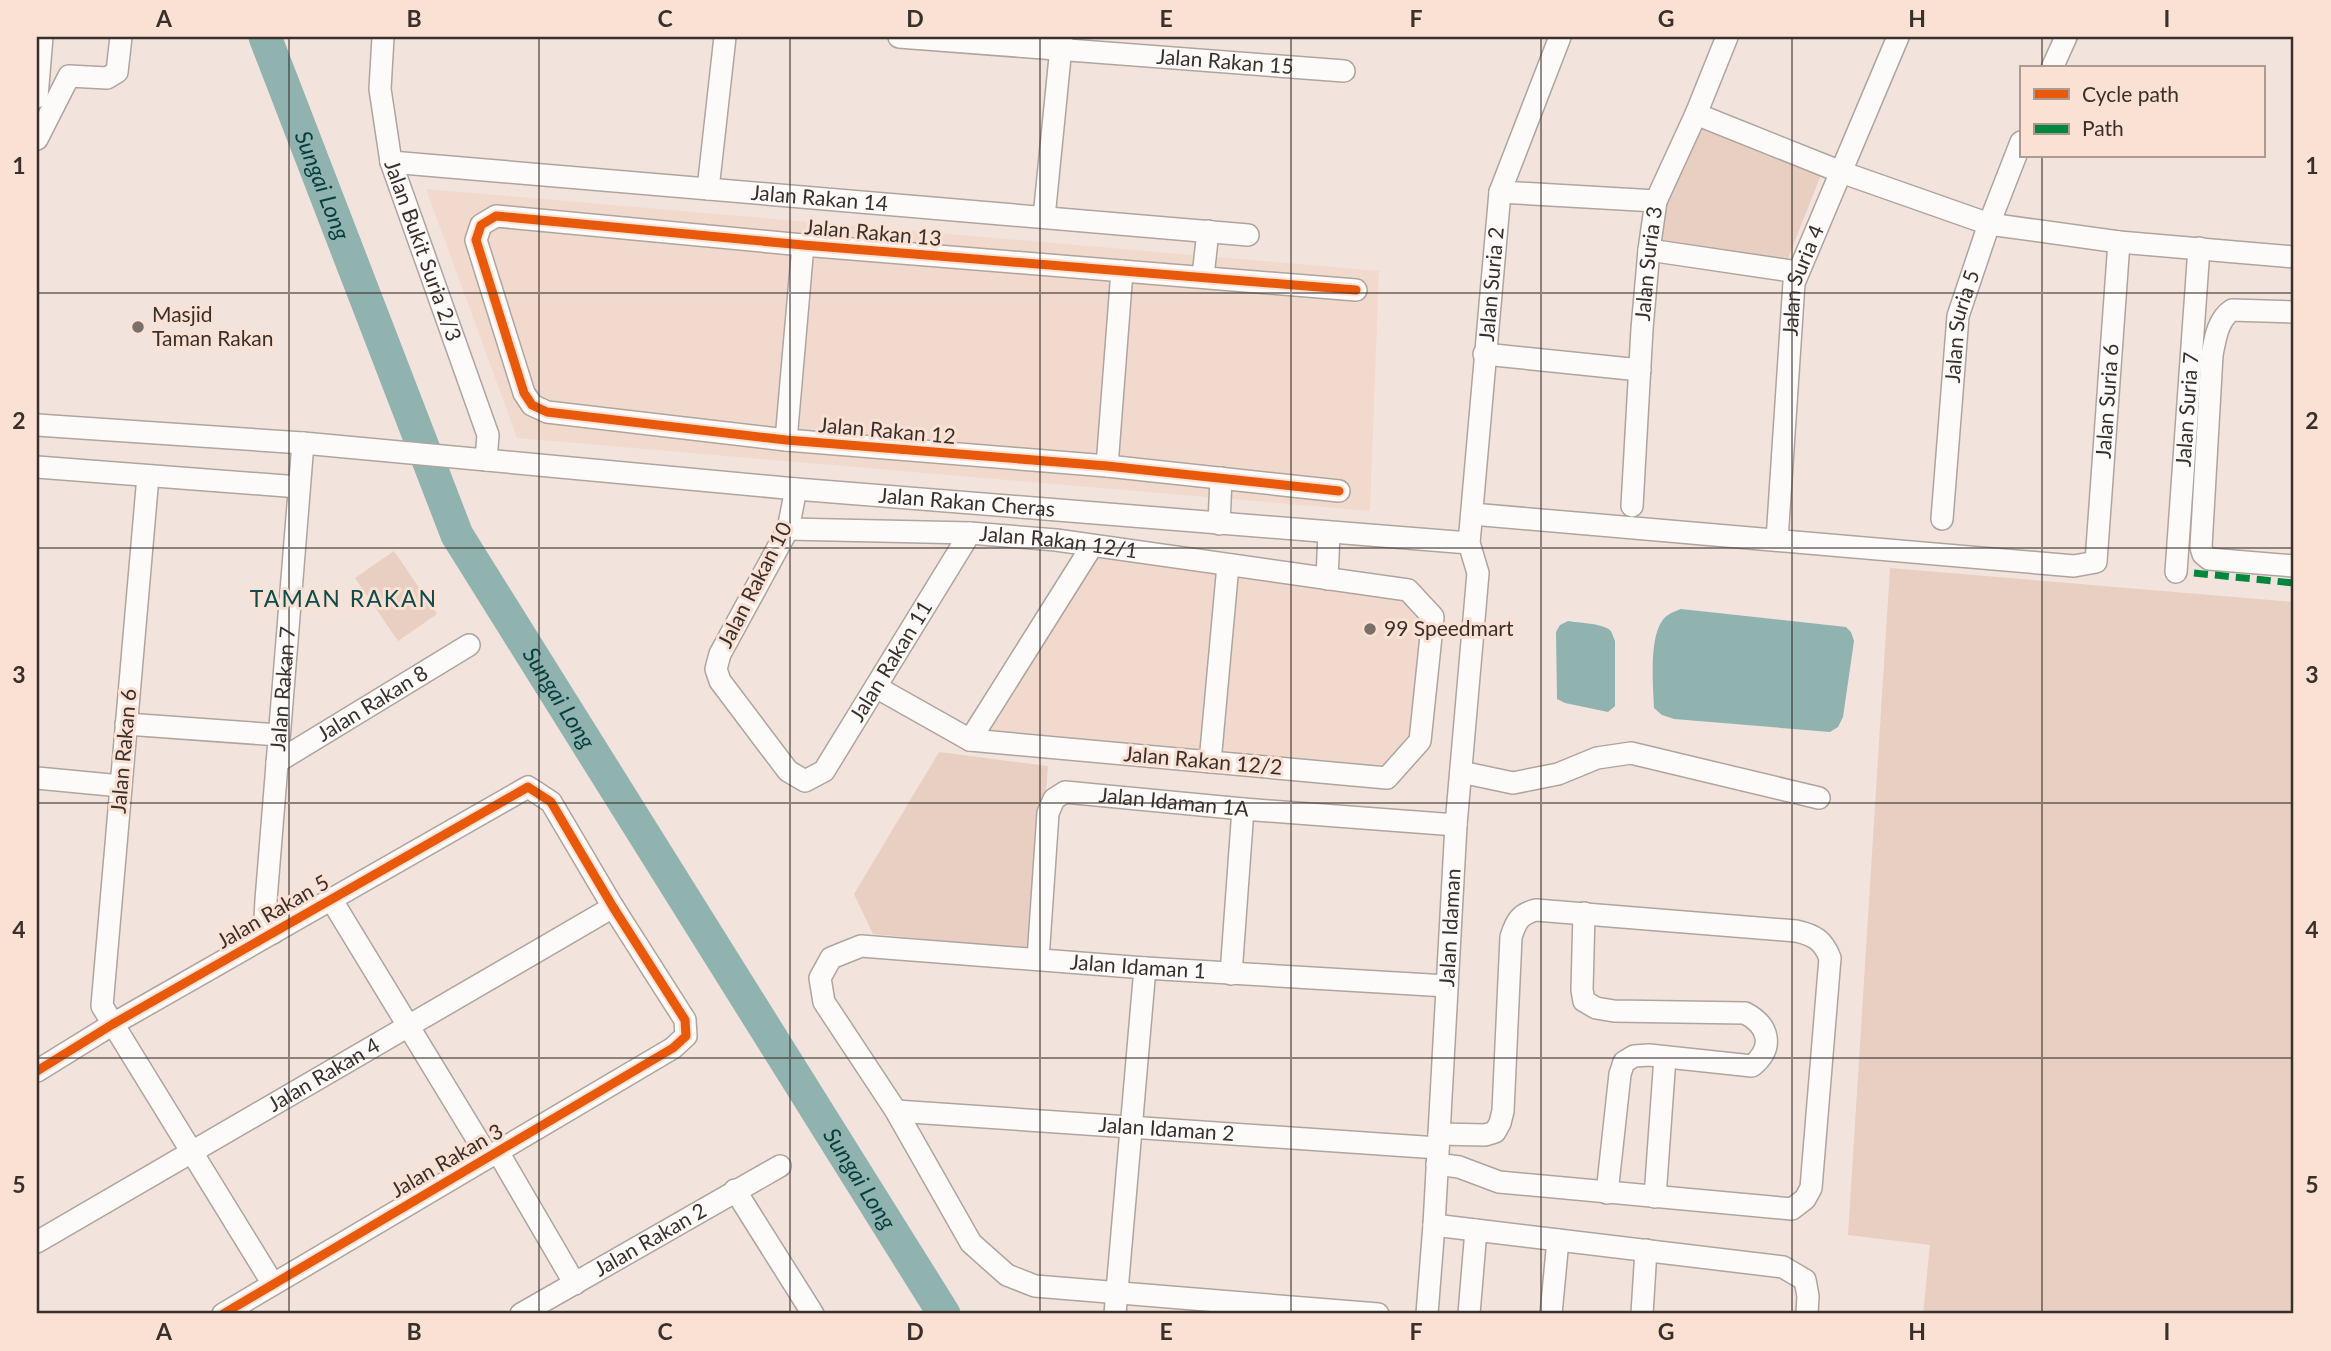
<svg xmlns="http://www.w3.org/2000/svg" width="2331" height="1351" viewBox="0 0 2331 1351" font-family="Lato,sans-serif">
<rect width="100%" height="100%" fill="#f2e4dc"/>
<g fill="#f1dacd">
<path d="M 426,189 L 1379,271 L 1370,511 L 517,438 Z"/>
<path d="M 1099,555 L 1404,597 L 1429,623 L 1415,739 L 1383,775 L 984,735 Z"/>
</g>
<g fill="#e8cfc2">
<path d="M 1703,123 L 1821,175 L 1787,261 L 1661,247 L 1665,207 Z"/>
<path d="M 394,551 L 437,614 L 398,641 L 355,578 Z"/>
<path d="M 1890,568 L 2294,602 L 2294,1314 L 1923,1314 L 1930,1245 L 1848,1235 Z"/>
<path d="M 939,752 L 1048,766 L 1034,949 L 873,934 L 854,894 Z"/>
</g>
<g fill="#91b3b0">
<path d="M 1681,609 L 1846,627 L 1851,632 L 1854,641 L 1843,717 L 1838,727 L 1830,732 L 1674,719 L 1662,715 L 1654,708 C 1653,685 1649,640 1662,621 C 1667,614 1673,612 1681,609 Z"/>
<path d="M 1568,621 C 1579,623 1601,623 1610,630 C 1612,632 1614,639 1615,641 L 1615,706 L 1608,712 L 1565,703 L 1557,699 L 1556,632 L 1560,625 Z"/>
</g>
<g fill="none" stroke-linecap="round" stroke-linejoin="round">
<path stroke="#91b3b0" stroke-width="33" id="s1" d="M 265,37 L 457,535 L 944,1314"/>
<g stroke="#afa49e" stroke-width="24">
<g id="minor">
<path id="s2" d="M 383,37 L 380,89 L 391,162 L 488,435 L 486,460"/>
<path id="s3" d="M 899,37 L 1344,71"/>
<path d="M 2052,68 L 2066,37"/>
<path d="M 37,97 L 42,37"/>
<path d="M 1696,114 L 1841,172 L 1989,224 L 2119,242 L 2294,257"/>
<path d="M 37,139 L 69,76 L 107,78 L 117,72 L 121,37"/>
<path id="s4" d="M 391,162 L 1248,235"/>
<path d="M 708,189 L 725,37"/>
<path d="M 1500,192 L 1656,201"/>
<path d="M 1044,217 L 1062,37"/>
<path d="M 1649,250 L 1798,272"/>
<path d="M 1203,276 L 1208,231"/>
<path d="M 2294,312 L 2232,310 C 2218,319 2215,339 2212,355 L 2201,547 L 2203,554 L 2209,559 L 2294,566"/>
<path d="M 1484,354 L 1640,370"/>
<path id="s5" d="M 37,425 L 303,443 L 796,489 L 1469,543"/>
<path d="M 786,440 L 803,245"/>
<path d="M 1107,466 L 1122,271"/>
<path d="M 37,467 L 299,487"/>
<path d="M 148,476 L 102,1006 L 273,1284"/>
<path id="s6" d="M 796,489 L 788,529 L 720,654 L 716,669 L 720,681 L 788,771 L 805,781 L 824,771 L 970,533"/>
<path d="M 1339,491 L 1107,466 L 786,440 L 547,412 L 532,405 L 524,393 L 476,240 L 481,225 L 496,216 L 803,245 L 1356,290"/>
<path id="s7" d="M 1632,506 L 1642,329 L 1649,250 L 1656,201 L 1696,114 L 1727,37"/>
<path id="s8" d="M 1472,514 L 2074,566 L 2096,562 L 2119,242"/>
<path id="s9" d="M 1942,519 L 1958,316 L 1989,224 L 2021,142"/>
<path d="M 1219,524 L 1221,478"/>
<path id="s10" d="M 788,529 L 970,533 L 1056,540 L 1408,590 L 1433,617 L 1420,741 L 1387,778 L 970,740 L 876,687"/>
<path id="s11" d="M 1777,540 L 1794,283 L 1898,37"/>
<path id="s12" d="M 2176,572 L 2199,248"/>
<path d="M 1327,579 L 1329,533"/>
<path d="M 126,724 L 279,735"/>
<path d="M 970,740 L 1092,546"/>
<path id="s13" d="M 277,762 L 469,645"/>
<path d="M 1210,762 L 1228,565"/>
<path d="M 1461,772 L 1513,783 L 1558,774 L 1597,758 L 1631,753 L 1819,798"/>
<path d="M 37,778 L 121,786"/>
<path d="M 331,899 L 488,1157"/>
<path d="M 1584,913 L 1582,990 L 1584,1001 L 1596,1008 L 1614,1011 L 1745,1013 C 1770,1026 1774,1048 1752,1066 L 1649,1055 L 1634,1056 L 1624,1062 L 1620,1074 L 1607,1193"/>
<path id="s14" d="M 273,933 L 265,919 L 266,900 L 303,443"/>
<path id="s15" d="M 1038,959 L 1048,813 L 1054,799 L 1065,792 L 1243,809 L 1456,825"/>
<path d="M 1231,974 L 1243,809"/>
<path d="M 37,1071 L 113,1024 L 528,787 L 551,802 L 613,907 L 685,1020 L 686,1036 L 673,1048 L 223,1314"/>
<path id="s16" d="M 896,1111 L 1438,1148"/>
<path d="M 498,1152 L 575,1284"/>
<path d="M 1437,1164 L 1459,1167 L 1499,1182 L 1792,1209 L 1805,1199 L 1811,1188 L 1830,958 C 1823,940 1814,935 1796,931 L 1536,910 C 1520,914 1516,921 1511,937 L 1503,1111 L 1500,1123 L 1495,1132 L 1485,1135 L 1439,1134"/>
<path d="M 735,1190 L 813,1314"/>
<path d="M 1655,1197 L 1665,1057"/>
<path d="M 1434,1225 L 1783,1267 L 1805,1280 L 1808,1296 L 1807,1314"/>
<path id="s17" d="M 37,1242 L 613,907"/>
<path id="s18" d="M 521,1314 L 780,1166"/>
<path d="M 1115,1314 L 1145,968"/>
<path id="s19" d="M 1378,1314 L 1035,1286 L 1007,1275 L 971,1243 L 896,1111 L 824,1002 L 820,978 L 831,958 L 861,946 L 1145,968 L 1447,986"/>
<path id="s20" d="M 1427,1314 L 1434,1225 L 1456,825 L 1478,573 L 1469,543 L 1500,192 L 1560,37"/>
<path d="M 1469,1314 L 1476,1230"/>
<path d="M 1551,1314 L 1558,1240"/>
<path d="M 1642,1314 L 1646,1250"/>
</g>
</g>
<use href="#minor" stroke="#fdfbfa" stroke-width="21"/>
<path stroke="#00873e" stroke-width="7" stroke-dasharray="14 7" stroke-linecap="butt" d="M 2194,573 L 2294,583"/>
<g stroke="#fae1d4" stroke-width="13">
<g id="cycleway">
<path d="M 1339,491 L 1107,466 L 786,440 L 547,412 L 532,405 L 524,393 L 476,240 L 481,225 L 496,216 L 803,245 L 1356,290"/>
<path d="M 37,1071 L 113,1024 L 528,787 L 551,802 L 613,907 L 685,1020 L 686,1036 L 673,1048 L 223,1314"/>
</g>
</g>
<use href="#cycleway" stroke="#e8590c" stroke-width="9"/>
</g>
<path fill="none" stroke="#39302b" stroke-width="2" stroke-opacity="0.55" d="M 289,37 L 289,1314M 539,37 L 539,1314M 790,37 L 790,1314M 1040,37 L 1040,1314M 1291,37 L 1291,1314M 1541,37 L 1541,1314M 1792,37 L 1792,1314M 2042,37 L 2042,68M 2042,156 L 2042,1314M 37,293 L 2294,293M 37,548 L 2294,548M 37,803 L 2294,803M 37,1058 L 2294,1058"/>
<g fill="#7a6f69" stroke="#fae1d4" stroke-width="2.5">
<circle cx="138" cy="327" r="7"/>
<circle cx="1370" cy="629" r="7"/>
</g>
<g text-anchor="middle" stroke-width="6" stroke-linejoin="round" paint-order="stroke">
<g font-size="21" fill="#39302b" stroke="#fae1d4">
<text dy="7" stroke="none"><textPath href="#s3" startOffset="327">Jalan Rakan 15</textPath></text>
<text dy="7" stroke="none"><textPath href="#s4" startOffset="430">Jalan Rakan 14</textPath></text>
<text transform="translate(873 233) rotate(5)" y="7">Jalan Rakan 13</text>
<text dy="7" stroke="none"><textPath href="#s2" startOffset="220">Jalan Bukit Suria 2/3</textPath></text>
<text dy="7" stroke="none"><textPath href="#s7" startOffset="243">Jalan Suria 3</textPath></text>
<text dy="7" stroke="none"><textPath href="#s11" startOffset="262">Jalan Suria 4</textPath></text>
<text dy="7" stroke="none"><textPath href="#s20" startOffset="1034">Jalan Suria 2</textPath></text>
<text dy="7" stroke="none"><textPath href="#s9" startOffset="194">Jalan Suria 5</textPath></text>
<text dy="7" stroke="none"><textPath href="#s8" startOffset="788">Jalan Suria 6</textPath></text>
<text dy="7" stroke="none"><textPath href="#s12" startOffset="163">Jalan Suria 7</textPath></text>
<text transform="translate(887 431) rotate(5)" y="7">Jalan Rakan 12</text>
<text dy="7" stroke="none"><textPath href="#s5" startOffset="933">Jalan Rakan Cheras</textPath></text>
<text dy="7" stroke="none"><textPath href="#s10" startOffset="271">Jalan Rakan 12/1</textPath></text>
<text transform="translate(755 585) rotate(-63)" y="7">Jalan Rakan 10</text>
<text dy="7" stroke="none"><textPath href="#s6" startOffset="494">Jalan Rakan 11</textPath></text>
<text dy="7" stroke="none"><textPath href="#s14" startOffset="247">Jalan Rakan 7</textPath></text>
<text dy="7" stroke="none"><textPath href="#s13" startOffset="112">Jalan Rakan 8</textPath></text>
<text transform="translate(124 751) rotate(-85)" y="7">Jalan Rakan 6</text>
<text transform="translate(1203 761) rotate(5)" y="7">Jalan Rakan 12/2</text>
<text dy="7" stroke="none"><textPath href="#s15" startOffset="284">Jalan Idaman 1A</textPath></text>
<text transform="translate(273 912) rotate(-30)" y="7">Jalan Rakan 5</text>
<text dy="7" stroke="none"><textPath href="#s20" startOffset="387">Jalan Idaman</textPath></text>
<text dy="7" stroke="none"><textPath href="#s19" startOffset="1062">Jalan Idaman 1</textPath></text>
<text dy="7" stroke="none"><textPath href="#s17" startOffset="332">Jalan Rakan 4</textPath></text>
<text dy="7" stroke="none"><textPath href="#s16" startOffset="271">Jalan Idaman 2</textPath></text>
<text transform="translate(447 1161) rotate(-30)" y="7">Jalan Rakan 3</text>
<text dy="7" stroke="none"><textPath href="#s18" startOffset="149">Jalan Rakan 2</textPath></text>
</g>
<g font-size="21" fill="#39302b" stroke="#fae1d4" text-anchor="start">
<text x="152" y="322">Masjid<tspan x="152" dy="24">Taman Rakan</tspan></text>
<text x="1384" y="636">99 Speedmart</text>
</g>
<g font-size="23" font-style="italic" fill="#063d3d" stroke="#fae1d4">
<text dy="8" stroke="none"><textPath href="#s1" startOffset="159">Sungai Long</textPath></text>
<text dy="8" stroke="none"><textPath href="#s1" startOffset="726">Sungai Long</textPath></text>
<text dy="8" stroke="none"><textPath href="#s1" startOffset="1293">Sungai Long</textPath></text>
</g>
<g font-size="23" letter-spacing="2" fill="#0c4c4c" stroke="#fae1d4">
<text x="344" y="607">TAMAN RAKAN</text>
</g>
</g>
<rect width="2331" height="1351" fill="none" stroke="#fae1d4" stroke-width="77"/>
<rect x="2020" y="66" width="245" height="91" fill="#fae1d4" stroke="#ad9a90" stroke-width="2"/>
<rect x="2034" y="89" width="35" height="10" fill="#e8590c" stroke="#ad9a90" stroke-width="2"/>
<text x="2082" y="102" font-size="21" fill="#39302b">Cycle path</text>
<rect x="2034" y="124" width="35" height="10" fill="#00873e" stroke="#ad9a90" stroke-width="2"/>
<text x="2082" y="136" font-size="21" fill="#39302b">Path</text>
<rect x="38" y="38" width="2254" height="1274" fill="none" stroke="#39302b" stroke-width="2.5"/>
<g font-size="23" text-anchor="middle" font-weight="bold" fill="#39302b">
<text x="164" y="27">A</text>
<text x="414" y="27">B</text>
<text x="665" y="27">C</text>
<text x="915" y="27">D</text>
<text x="1166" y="27">E</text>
<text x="1416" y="27">F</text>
<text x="1666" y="27">G</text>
<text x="1917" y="27">H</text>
<text x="2167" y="27">I</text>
<text x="19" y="174">1</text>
<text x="2312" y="174">1</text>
<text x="19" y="429">2</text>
<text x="2312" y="429">2</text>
<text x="19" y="683">3</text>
<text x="2312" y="683">3</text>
<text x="19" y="938">4</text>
<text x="2312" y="938">4</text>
<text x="19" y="1193">5</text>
<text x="2312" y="1193">5</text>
<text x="164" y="1340">A</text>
<text x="414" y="1340">B</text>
<text x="665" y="1340">C</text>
<text x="915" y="1340">D</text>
<text x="1166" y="1340">E</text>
<text x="1416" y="1340">F</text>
<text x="1666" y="1340">G</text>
<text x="1917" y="1340">H</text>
<text x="2167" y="1340">I</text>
</g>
</svg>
